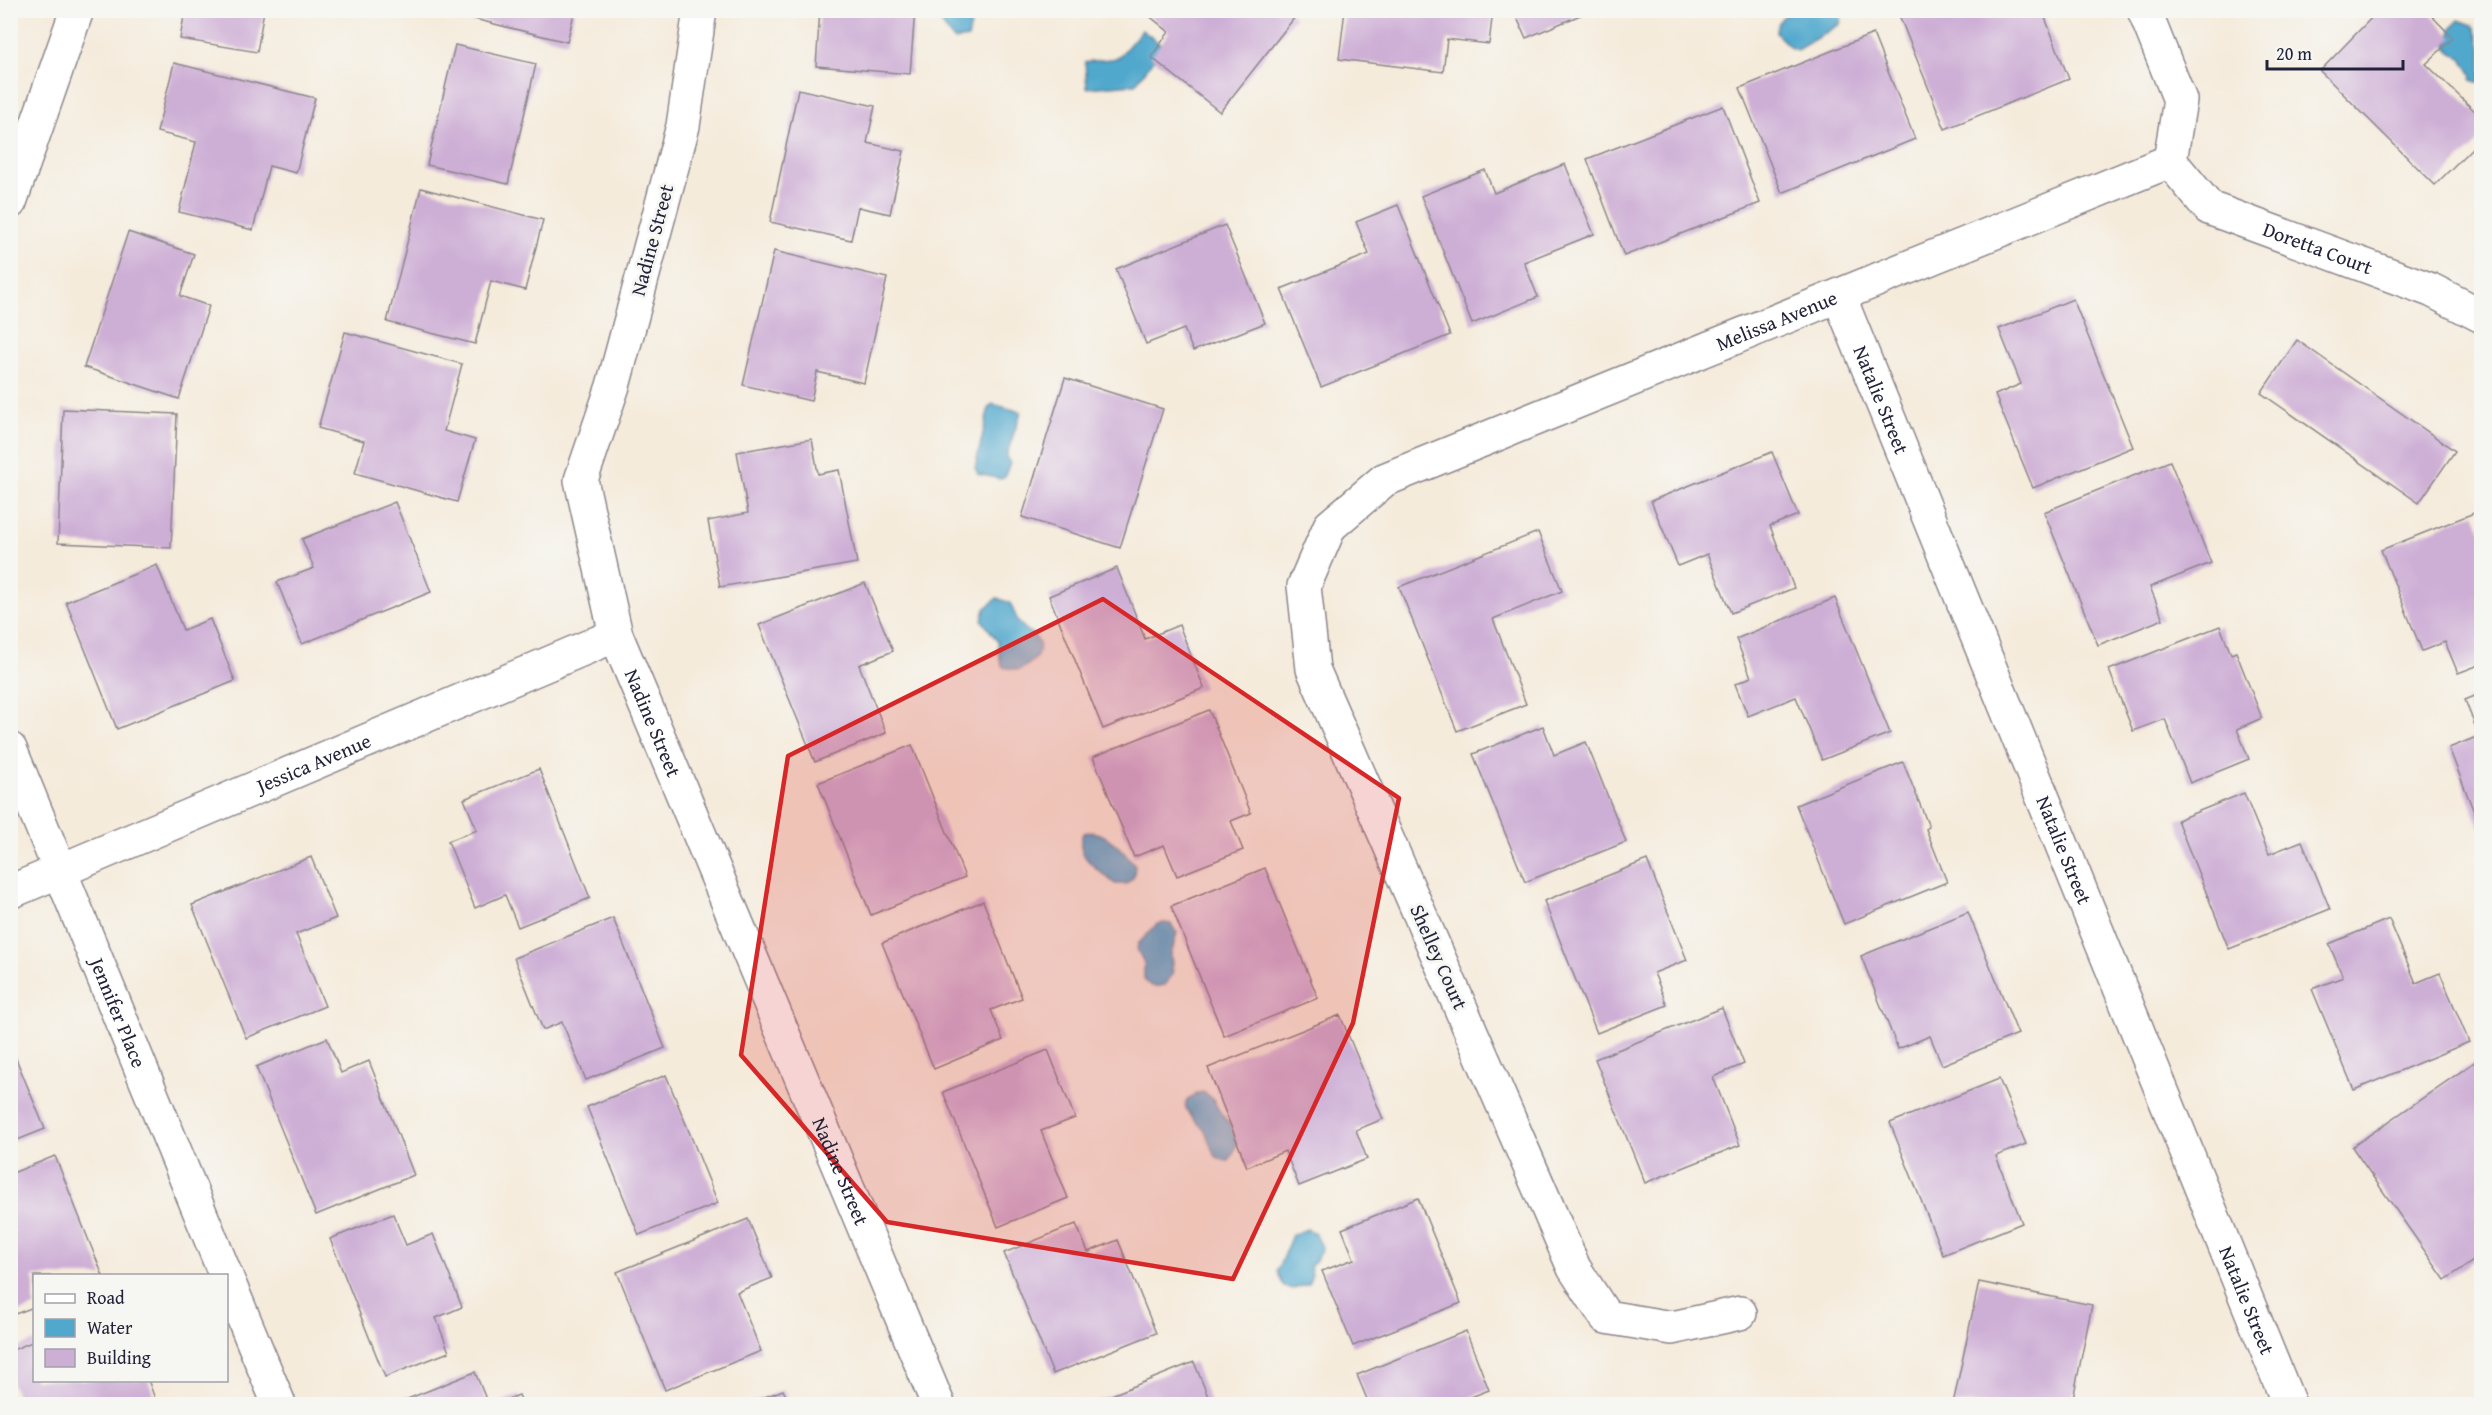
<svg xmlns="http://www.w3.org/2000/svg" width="2492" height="1415" viewBox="0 0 2492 1415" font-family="'Gentium Book Plus',serif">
<rect width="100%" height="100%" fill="#f6f6f2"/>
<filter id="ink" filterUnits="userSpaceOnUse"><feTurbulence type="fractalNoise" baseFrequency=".0167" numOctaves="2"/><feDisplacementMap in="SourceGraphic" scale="12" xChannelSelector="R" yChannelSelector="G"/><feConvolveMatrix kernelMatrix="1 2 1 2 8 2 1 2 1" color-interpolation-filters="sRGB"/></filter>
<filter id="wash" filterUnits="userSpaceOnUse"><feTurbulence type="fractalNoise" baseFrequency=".008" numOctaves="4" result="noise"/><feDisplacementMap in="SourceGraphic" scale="24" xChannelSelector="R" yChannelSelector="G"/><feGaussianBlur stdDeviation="1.35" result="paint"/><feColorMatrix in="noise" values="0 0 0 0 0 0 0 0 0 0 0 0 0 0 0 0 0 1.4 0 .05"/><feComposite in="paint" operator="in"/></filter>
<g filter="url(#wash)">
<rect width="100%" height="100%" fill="#f5ebdb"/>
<g fill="#51a8cd" stroke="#3a6584" stroke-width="1.5">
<path d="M 1843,10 L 1840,24 L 1797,50 L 1791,48 L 1776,33 C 1777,2 1821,10 1843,10 Z"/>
<path d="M 940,11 L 974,11 L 968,38 L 954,40 L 937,18 Z"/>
<path d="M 2459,20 L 2473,25 L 2481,46 L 2481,84 L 2471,80 L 2472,75 L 2462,58 L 2452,54 L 2447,46 L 2451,38 L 2451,28 Z"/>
<path d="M 1142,30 L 1164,47 L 1135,84 L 1087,88 L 1085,62 L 1118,58 Z"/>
<path d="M 993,404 L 1021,412 L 1006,457 L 1010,463 L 1005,477 L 1001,479 L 978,474 L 975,468 L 989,407 Z"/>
<path d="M 997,598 L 1010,603 C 1013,609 1015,615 1018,621 C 1022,628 1031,632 1036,638 C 1047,653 1030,665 1018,670 L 1003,667 L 1000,660 L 998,642 L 982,620 L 985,609 Z"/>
<path d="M 1089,832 C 1107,831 1124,852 1135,865 L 1134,877 L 1126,884 L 1115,884 C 1100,870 1072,856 1083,833 Z"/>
<path d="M 1165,923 L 1171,924 L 1177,933 L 1171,955 L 1173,974 L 1165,985 C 1156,987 1149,988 1144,979 L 1144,963 L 1137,949 L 1138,944 L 1157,924 Z"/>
<path d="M 1202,1092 C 1216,1097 1214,1105 1223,1116 C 1237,1133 1243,1138 1229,1161 C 1208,1160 1213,1142 1204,1130 C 1192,1115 1170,1103 1202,1092 Z"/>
<path d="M 1307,1229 L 1315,1233 L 1322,1247 L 1316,1260 L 1310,1266 L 1312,1274 L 1308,1284 L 1294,1289 L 1284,1287 L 1277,1271 L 1292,1235 Z"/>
</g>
<g id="blocks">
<g fill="#cdaed5">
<path d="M 185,10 L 264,10 L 257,52 L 180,39 Z"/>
<path d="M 450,10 L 575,10 L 567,42 L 450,13 Z"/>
<path d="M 820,10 L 915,10 L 910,74 L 816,66 Z"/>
<path d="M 1142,10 L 1287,10 L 1295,17 L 1220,112 L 1151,57 L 1169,32 Z"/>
<path d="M 1345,10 L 1493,10 L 1489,44 L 1447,39 L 1443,72 L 1339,59 Z"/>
<path d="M 1897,10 L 1938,10 L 1941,18 L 1960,10 L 2042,10 L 2069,79 L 1945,129 Z"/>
<path d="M 2379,10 L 2426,10 L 2453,38 L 2426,64 L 2482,118 L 2482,138 L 2435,185 L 2320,71 Z"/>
<path d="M 1514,11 L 1590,11 L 1526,38 Z"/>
<path d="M 1873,34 L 1915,139 L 1782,193 L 1740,88 Z"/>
<path d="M 455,45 L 536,64 L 508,184 L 427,165 Z"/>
<path d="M 174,63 L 315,98 L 296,173 L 269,166 L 253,230 L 179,212 L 196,142 L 157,132 Z"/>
<path d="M 798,89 L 875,106 L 867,143 L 904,151 L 890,214 L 858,207 L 851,240 L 770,222 Z"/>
<path d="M 1723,106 L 1760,203 L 1624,256 L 1587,159 Z"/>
<path d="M 1565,164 L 1594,234 L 1524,262 L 1538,297 L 1472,324 L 1421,196 L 1485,170 L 1494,193 Z"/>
<path d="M 421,188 L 543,220 L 525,290 L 491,281 L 475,344 L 387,322 Z"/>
<path d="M 1398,205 L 1450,335 L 1321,387 L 1281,289 L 1369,254 L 1356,222 Z"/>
<path d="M 1225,225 L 1265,323 L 1193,351 L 1184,329 L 1146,344 L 1116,269 Z"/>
<path d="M 128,232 L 194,254 L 180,296 L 209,306 L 179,399 L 84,367 Z"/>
<path d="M 774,251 L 887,278 L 864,383 L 817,372 L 811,401 L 743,385 Z"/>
<path d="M 2073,299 L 2133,447 L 2033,488 L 1995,395 L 2021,384 L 1999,329 Z"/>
<path d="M 345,332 L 462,364 L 444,431 L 475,440 L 457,502 L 355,473 L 364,441 L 318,428 Z"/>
<path d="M 2297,340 L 2455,451 L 2419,503 L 2261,393 Z"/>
<path d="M 1065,378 L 1163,409 L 1120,548 L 1022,517 Z"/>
<path d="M 63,409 L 177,414 L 171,548 L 58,543 Z"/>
<path d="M 812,439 L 818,474 L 839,470 L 857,563 L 720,587 L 708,521 L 748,513 L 737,452 Z"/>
<path d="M 1772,452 L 1798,515 L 1770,526 L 1794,588 L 1731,613 L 1707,554 L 1678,566 L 1651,501 Z"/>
<path d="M 2170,461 L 2211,563 L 2150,587 L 2163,619 L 2098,645 L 2044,512 Z"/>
<path d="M 395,502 L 431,592 L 302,644 L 277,582 L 314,568 L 302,539 Z"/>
<path d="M 2474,513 L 2482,532 L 2482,664 L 2458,673 L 2445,642 L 2422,651 L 2381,550 Z"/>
<path d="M 1538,532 L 1562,591 L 1493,619 L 1526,704 L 1457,731 L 1399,587 Z"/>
<path d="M 157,565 L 183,630 L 210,619 L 235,681 L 117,729 L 66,602 Z"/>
<path d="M 1117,568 L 1145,639 L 1179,625 L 1204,688 L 1103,729 L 1049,596 Z"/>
<path d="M 865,583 L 893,651 L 859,665 L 886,733 L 815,762 L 759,625 Z"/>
<path d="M 1835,598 L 1890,733 L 1822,760 L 1796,697 L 1748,716 L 1735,684 L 1751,677 L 1736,639 Z"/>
<path d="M 2220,626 L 2231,654 L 2236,652 L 2262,718 L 2237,729 L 2249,759 L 2190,783 L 2165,719 L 2133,731 L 2109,670 Z"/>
<path d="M 2482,693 L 2482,830 L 2481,830 L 2449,748 L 2479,736 L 2465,700 Z"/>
<path d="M 1209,710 L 1251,813 L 1231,821 L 1243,850 L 1177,876 L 1164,845 L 1134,857 L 1093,757 Z"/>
<path d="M 1543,726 L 1554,755 L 1586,742 L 1626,842 L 1525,882 L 1473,754 Z"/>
<path d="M 912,745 L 965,877 L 871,915 L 818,783 Z"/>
<path d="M 1903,762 L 1929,827 L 1926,829 L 1947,882 L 1844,924 L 1796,805 Z"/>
<path d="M 539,769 L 590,898 L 518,927 L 505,895 L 475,908 L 448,841 L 477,830 L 464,799 Z"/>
<path d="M 2244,793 L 2269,854 L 2302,841 L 2330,909 L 2229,949 L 2177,820 Z"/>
<path d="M 311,857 L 336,918 L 296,934 L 325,1006 L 246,1038 L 192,905 Z"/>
<path d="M 1647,860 L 1687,960 L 1654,973 L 1667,1005 L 1597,1033 L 1544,901 Z"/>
<path d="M 1265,868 L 1318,998 L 1224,1036 L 1171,906 Z"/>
<path d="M 983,901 L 1022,998 L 991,1010 L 1003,1040 L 934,1069 L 882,943 Z"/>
<path d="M 1968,912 L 2018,1034 L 1942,1065 L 1930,1036 L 1898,1049 L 1861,956 Z"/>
<path d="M 613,918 L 665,1048 L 586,1080 L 562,1022 L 543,1030 L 514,958 Z"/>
<path d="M 2389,919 L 2416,983 L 2440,973 L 2469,1042 L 2354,1090 L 2312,989 L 2343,977 L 2329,944 Z"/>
<path d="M 1722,1008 L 1744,1064 L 1713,1077 L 1740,1145 L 1645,1183 L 1595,1059 Z"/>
<path d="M 1340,1015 L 1383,1119 L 1356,1130 L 1367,1159 L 1299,1186 L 1285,1151 L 1247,1167 L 1208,1068 Z"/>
<path d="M 327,1038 L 341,1073 L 369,1061 L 414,1175 L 316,1215 L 256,1067 Z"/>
<path d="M 10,1044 L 45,1129 L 10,1143 Z"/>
<path d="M 1048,1050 L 1075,1118 L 1041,1131 L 1068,1198 L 998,1227 L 943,1092 Z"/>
<path d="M 2482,1057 L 2482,1255 L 2445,1280 L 2352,1147 Z"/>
<path d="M 666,1075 L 718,1203 L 639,1235 L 587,1107 Z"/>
<path d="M 1999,1079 L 2026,1144 L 1996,1156 L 2022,1223 L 1943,1255 L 1890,1123 Z"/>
<path d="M 55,1156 L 103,1276 L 34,1276 L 34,1307 L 10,1316 L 10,1174 Z"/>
<path d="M 1418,1198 L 1461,1303 L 1353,1346 L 1322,1271 L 1354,1259 L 1342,1229 Z"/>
<path d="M 393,1214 L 406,1245 L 433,1234 L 462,1307 L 436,1318 L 449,1352 L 385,1377 L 330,1239 Z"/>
<path d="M 748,1219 L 772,1278 L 737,1292 L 761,1351 L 665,1390 L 617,1272 Z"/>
<path d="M 1076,1224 L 1088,1252 L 1118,1240 L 1156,1333 L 1053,1374 L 1004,1253 Z"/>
<path d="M 1979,1282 L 2092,1305 L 2072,1404 L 1953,1404 Z"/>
<path d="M 1466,1331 L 1489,1390 L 1453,1404 L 1369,1404 L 1357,1375 Z"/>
<path d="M 34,1341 L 34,1380 L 148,1380 L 157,1404 L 21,1404 L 10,1379 L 10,1351 Z"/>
<path d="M 1194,1362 L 1211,1404 L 1089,1404 Z"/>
<path d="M 475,1372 L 488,1404 L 395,1404 Z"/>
<path d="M 783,1390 L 790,1404 L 747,1404 Z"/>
<path d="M 519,1395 L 523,1404 L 495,1404 Z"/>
</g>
</g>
</g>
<g filter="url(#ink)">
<use href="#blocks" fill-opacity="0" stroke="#8c868b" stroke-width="1.5"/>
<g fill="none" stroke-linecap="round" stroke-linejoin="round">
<g stroke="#8c868b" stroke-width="36">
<g id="street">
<path id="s1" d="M 700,10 L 683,126 L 613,386 L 581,480 L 616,635 L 938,1404"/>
<path d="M 2144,10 L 2180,100 L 2170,161"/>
<path id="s2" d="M 2170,161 L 2209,208 L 2431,290 L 2482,316"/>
<path d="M 10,202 L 77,10"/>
<path id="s3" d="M 1839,296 L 2289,1404"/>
<path id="s4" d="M 10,749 L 226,1276"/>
<path id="s5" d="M 10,892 L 616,635"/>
<path d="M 226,1276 L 279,1404"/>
<path id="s6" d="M 1740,1313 L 1672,1328 L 1606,1317 L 1574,1268 L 1313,669 L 1304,586 L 1330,526 L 1384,480 L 2170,161"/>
</g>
</g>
<use href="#street" stroke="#fff" stroke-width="33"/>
</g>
</g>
<path fill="#d62828" fill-opacity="0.2" stroke="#d62828" stroke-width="4.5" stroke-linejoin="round" d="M 1103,599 L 1399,798 L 1353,1023 L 1233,1279 L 887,1222 L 741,1055 L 788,756 Z"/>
<g text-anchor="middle" stroke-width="6" stroke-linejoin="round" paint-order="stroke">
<g font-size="20" fill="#22223b" stroke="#f6f6f2">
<text transform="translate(652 240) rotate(-75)" y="7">Nadine Street</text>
<text dy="7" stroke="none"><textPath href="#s2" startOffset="177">Doretta Court</textPath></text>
<text dy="7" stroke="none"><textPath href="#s6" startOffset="1492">Melissa Avenue</textPath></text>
<text dy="7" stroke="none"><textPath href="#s3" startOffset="112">Natalie Street</textPath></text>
<text dy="7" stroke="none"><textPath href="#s1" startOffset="740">Nadine Street</textPath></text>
<text dy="7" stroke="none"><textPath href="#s5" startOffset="330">Jessica Avenue</textPath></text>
<text dy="7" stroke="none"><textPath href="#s3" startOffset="598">Natalie Street</textPath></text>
<text transform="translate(1439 957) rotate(66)" y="7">Shelley Court</text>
<text dy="7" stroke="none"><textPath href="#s4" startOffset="285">Jennifer Place</textPath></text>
<text dy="7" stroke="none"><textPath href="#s1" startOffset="1226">Nadine Street</textPath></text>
<text dy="7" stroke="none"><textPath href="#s3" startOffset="1084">Natalie Street</textPath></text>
</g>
</g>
<rect width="2492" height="1415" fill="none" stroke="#f6f6f2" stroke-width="36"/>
<rect x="33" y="1274" width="195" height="108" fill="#f6f6f2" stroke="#a1a1a9" stroke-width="1.5"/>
<rect x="45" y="1294" width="30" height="9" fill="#ffffff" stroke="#a1a1a9" stroke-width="1.5"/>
<text x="87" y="1304" font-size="18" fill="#22223b">Road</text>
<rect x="45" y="1319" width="30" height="18" fill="#51a8cd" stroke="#a1a1a9" stroke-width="1.5"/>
<text x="87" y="1334" font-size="18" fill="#22223b">Water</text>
<rect x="45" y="1349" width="30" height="18" fill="#cdaed5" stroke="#a1a1a9" stroke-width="1.5"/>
<text x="87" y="1364" font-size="18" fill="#22223b">Building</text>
<path d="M2267 60v9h136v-9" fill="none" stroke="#22223b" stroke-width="3"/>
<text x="2276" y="60" font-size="18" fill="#22223b" stroke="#f6f6f2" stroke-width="4.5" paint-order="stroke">20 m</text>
</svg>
